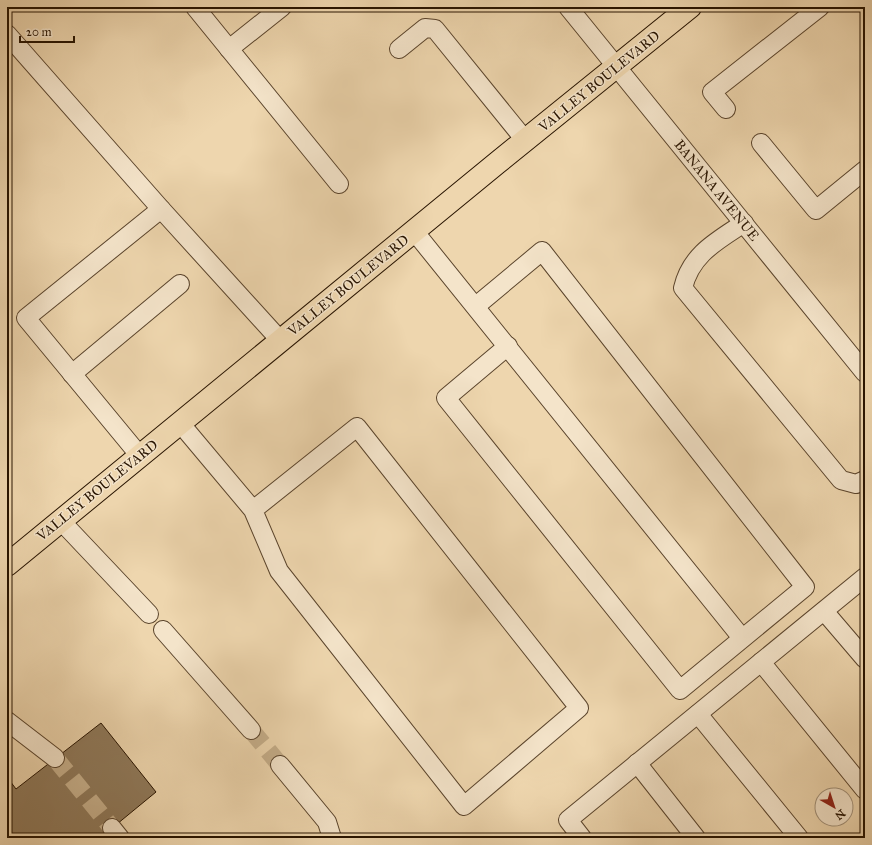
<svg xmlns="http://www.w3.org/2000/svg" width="872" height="845" viewBox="0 0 872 845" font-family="'IM FELL Great Primer',serif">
<rect width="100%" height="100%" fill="#eed6ae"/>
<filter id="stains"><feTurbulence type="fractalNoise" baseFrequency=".005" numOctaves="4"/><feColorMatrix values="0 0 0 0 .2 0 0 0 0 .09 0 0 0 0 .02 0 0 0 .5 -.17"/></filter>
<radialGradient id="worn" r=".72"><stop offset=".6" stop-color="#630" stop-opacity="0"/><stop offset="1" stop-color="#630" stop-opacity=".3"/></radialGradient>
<path fill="#8f795a" stroke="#281400" d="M 101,723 L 156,792 L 100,838 L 7,837 L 7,777 L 16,789 Z"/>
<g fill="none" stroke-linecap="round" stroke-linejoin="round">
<g stroke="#c6af8b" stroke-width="18" stroke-dasharray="18 9" stroke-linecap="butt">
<path d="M 251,730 L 280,765"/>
<path d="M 55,758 L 112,828"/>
</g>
<g stroke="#5a442c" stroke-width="20">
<g id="minor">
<path d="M 195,7 L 339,184"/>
<path d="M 568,7 L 865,373"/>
<path d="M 7,34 L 161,209 L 280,340"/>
<path d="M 229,49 L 282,7"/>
<path d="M 399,49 L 425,28 L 435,29 L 525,140"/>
<path d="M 726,109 L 712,92 L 820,7"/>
<path d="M 761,143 L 816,210 L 865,170"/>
<path d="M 744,223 C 717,241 691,254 683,288 L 841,480 L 856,484 L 865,480"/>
<path d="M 414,231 L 742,638"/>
<path d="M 476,306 L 542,251 L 805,587 L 680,690 L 446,398 L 508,346"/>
<path d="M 72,374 L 180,284"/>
<path d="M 180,423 L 253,510 L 279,571 L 464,806 L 579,708 L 357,427 L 253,510"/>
<path d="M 140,456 L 26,318 L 161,209"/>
<path d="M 61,521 L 149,614"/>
<path d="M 824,611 L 865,659"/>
<path d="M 163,630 L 251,730"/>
<path d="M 761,662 L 865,790"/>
<path d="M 698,714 L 799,838"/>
<path d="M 7,721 L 55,758"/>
<path d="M 637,763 L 696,838"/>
<path d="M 280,765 L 327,822 L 332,838"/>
<path d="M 112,828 L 120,838"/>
<path d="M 582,838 L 568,820 L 865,577"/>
</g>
</g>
<g stroke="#281400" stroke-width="24">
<path id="major" d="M 7,565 L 497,163 L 690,7"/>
</g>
<use href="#minor" stroke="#f4e4ca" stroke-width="18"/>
<use href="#major" stroke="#eed6ae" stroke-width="22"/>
</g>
<g text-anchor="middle" stroke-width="3" stroke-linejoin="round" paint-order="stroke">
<g font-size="14" fill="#281400" stroke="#f4e4ca">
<text transform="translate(599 81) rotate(-39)" y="5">VALLEY BOULEVARD</text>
<text transform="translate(717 190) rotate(51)" y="5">BANANA AVENUE</text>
<text transform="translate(348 285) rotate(-39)" y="5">VALLEY BOULEVARD</text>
<text transform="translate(97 490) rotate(-39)" y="5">VALLEY BOULEVARD</text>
</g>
</g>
<rect width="872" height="845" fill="none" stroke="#eed6ae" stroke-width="24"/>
<rect x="8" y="8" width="856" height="829" fill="none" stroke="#281400" stroke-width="2"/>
<rect x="12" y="12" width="848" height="821" fill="none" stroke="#281400"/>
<g transform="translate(834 807) rotate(141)"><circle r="19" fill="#f4e4ca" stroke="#a29179"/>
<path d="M0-3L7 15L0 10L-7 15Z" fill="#8f2418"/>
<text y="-6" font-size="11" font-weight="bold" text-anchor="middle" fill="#281400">N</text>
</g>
<path d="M20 36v6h54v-6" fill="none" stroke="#281400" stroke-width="2"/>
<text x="26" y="36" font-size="12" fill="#281400" stroke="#f4e4ca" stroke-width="3" paint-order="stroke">20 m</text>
<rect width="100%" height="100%" filter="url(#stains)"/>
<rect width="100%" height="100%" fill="url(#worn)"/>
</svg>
